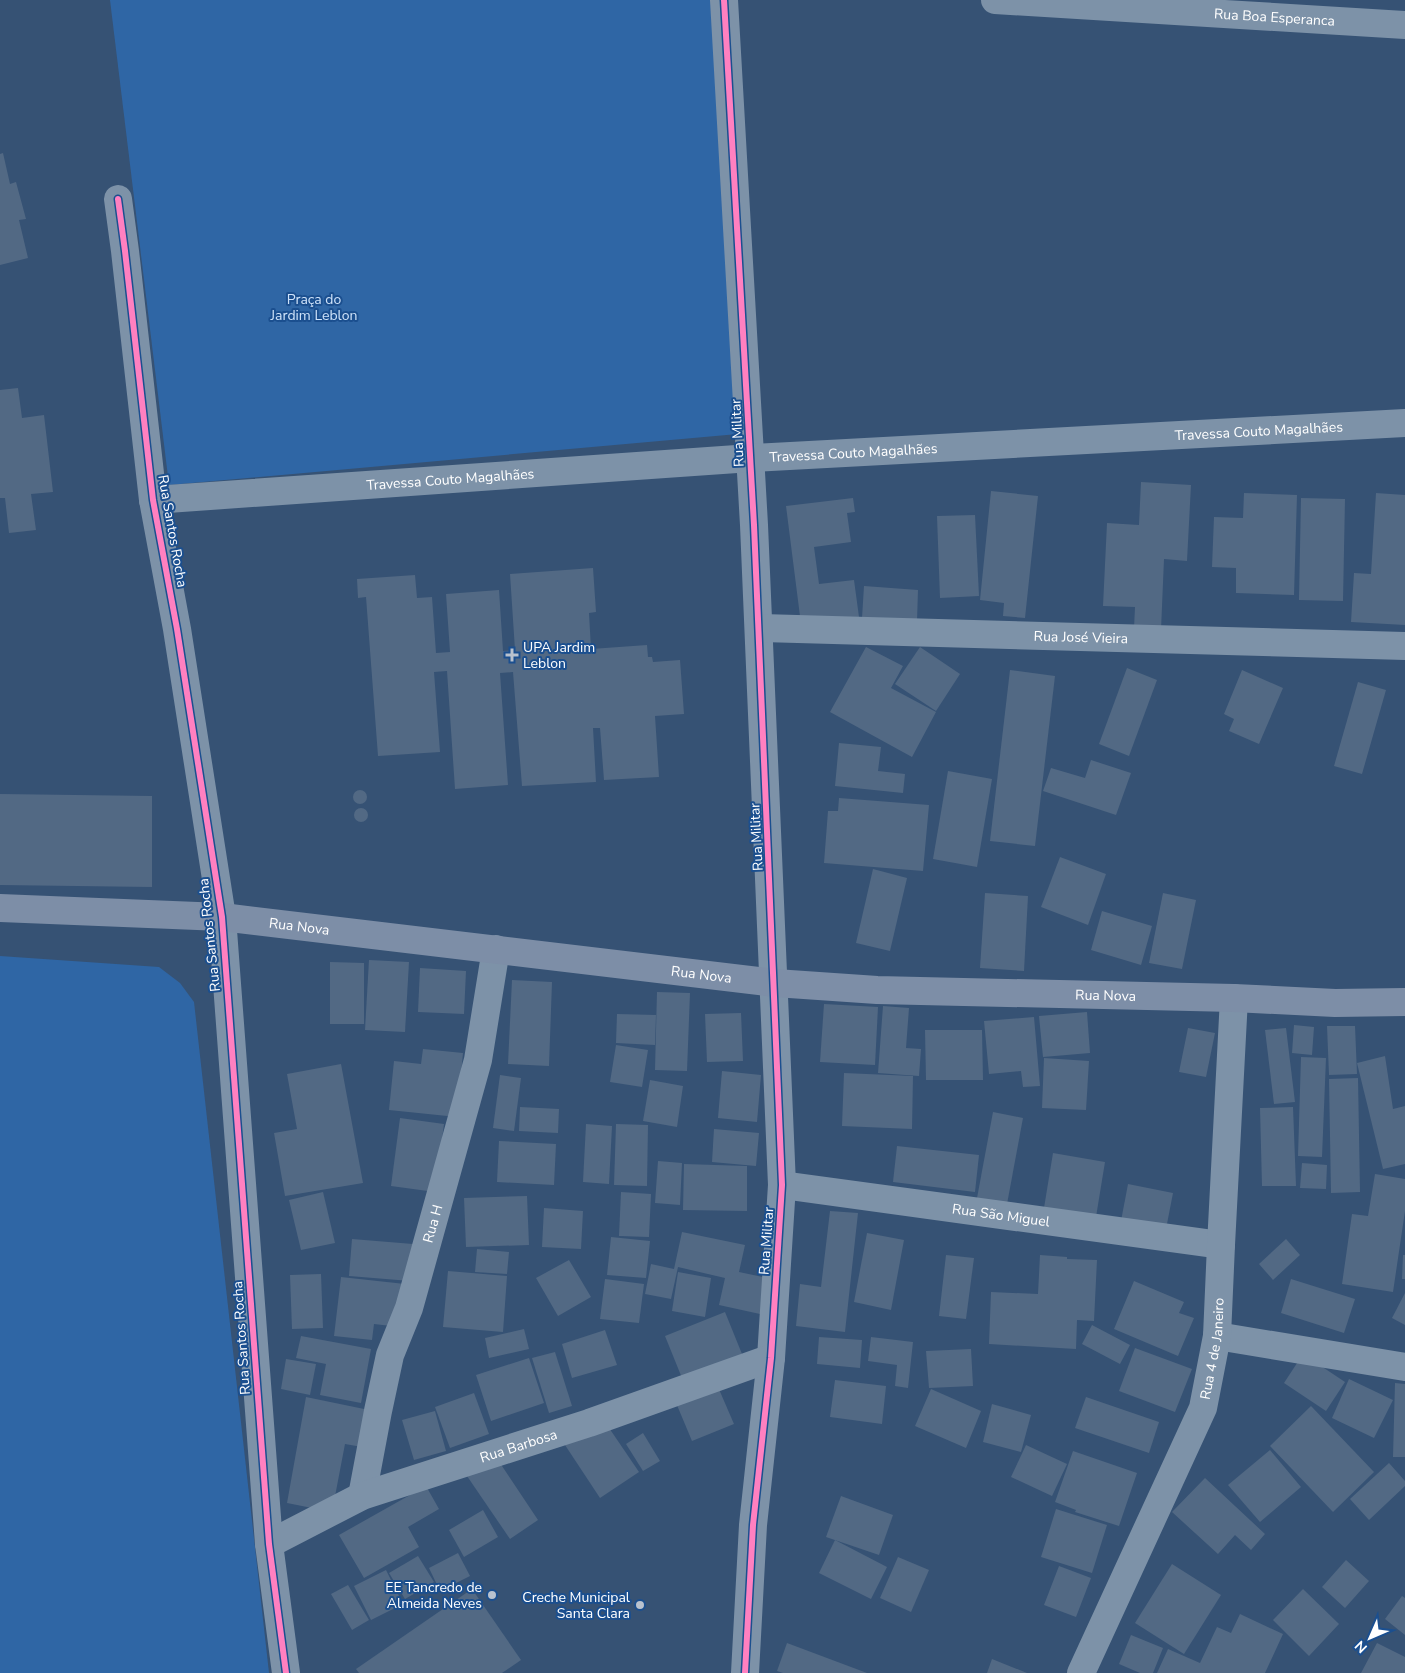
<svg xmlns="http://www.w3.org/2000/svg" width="1405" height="1673" viewBox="0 0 1405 1673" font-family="'Nunito Sans',sans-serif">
<rect width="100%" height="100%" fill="#365274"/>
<g fill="#2f66a5">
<path d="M 110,0 L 713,0 L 738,434 L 169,485 Z"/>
<path d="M 0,956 L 159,967 L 180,983 L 194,1002 L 269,1673 L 0,1673 Z"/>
</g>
<g fill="#526984">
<path d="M 3,153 L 10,184 L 16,182 L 26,219 L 19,220 L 28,258 L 0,265 L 0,154 Z"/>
<path d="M 18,388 L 22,418 L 44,415 L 53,492 L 31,494 L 36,530 L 9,533 L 5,498 L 0,498 L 0,390 Z"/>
<path d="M 1141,482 L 1191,485 L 1187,561 L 1164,559 L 1161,630 L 1134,628 L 1135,607 L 1103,606 L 1107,523 L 1139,525 Z"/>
<path d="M 991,491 L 1038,496 L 1025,618 L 1003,616 L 1004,603 L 980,600 Z"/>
<path d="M 1244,493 L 1297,495 L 1294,595 L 1236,593 L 1236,568 L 1212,567 L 1214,517 L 1243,518 Z"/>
<path d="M 1376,493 L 1405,495 L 1405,625 L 1351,622 L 1354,573 L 1371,574 Z"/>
<path d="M 853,498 L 855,512 L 847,513 L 851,542 L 814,547 L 819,584 L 854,580 L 859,617 L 801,624 L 786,506 Z"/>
<path d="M 1301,498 L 1345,499 L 1343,601 L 1299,600 Z"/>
<path d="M 975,515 L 979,596 L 940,598 L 937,516 Z"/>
<path d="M 593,568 L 596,612 L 589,613 L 591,649 L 647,645 L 648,657 L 652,657 L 653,662 L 680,660 L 684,714 L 655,716 L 659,777 L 604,780 L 600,728 L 593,728 L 596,782 L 522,786 L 513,672 L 500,673 L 508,785 L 455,789 L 447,671 L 434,672 L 440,752 L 378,756 L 366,597 L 358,598 L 357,579 L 415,575 L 417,598 L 432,597 L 436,653 L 450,652 L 446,594 L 499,590 L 503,651 L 515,650 L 510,574 Z"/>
<path d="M 864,586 L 918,590 L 917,621 L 862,618 Z"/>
<path d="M 866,647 L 903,666 L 891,688 L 936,712 L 912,757 L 830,712 Z"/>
<path d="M 920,647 L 960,674 L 936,711 L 895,684 Z"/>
<path d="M 1127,668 L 1157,680 L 1129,756 L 1099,744 Z"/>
<path d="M 1010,670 L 1055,676 L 1035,846 L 990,841 Z"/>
<path d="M 1242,670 L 1283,688 L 1259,744 L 1229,731 L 1234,719 L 1224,714 Z"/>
<path d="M 1358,682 L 1386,690 L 1362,774 L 1334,766 Z"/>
<path d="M 839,743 L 881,747 L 878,771 L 905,774 L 903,793 L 835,786 Z"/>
<path d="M 1091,760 L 1131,773 L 1116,815 L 1043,791 L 1051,768 L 1085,778 Z"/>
<path d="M 948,771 L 992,779 L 977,867 L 933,859 Z"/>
<circle cx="360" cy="797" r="7"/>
<path d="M 0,794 L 152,796 L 152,887 L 0,885 Z"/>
<path d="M 839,798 L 929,805 L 923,871 L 824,863 L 828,811 L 838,811 Z"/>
<circle cx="361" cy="815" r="7"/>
<path d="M 1060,857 L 1106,874 L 1088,925 L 1041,907 Z"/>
<path d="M 873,869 L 907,878 L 890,951 L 856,943 Z"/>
<path d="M 985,893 L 1028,896 L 1024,971 L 980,968 Z"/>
<path d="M 1163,893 L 1196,900 L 1182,969 L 1149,963 Z"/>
<path d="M 1102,911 L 1152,926 L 1141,965 L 1091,950 Z"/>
<path d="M 369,960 L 409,962 L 405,1032 L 365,1030 Z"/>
<path d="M 330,962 L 364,963 L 364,1024 L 330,1024 Z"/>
<path d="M 420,968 L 466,971 L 464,1014 L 418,1012 Z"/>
<path d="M 512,980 L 552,982 L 549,1066 L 508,1064 Z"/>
<path d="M 657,992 L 690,993 L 687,1071 L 655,1070 Z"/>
<path d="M 824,1004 L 878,1007 L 875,1065 L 820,1062 Z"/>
<path d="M 883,1006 L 909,1008 L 906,1048 L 921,1049 L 919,1076 L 878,1073 Z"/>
<path d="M 1087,1012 L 1090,1053 L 1043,1057 L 1039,1016 Z"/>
<path d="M 741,1013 L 743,1061 L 707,1062 L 705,1014 Z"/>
<path d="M 617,1014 L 656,1015 L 655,1045 L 616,1043 Z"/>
<path d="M 1034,1017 L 1040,1086 L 1023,1087 L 1021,1071 L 989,1074 L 984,1021 Z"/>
<path d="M 1294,1025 L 1314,1027 L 1312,1055 L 1292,1053 Z"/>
<path d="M 1327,1026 L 1355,1026 L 1357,1074 L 1329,1075 Z"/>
<path d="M 1188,1028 L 1215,1033 L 1206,1077 L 1179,1072 Z"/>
<path d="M 1286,1028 L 1295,1102 L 1274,1104 L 1265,1030 Z"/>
<path d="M 925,1030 L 982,1030 L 983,1080 L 926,1080 Z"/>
<path d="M 616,1045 L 648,1050 L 642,1087 L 610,1082 Z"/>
<path d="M 423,1049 L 463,1053 L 457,1117 L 389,1110 L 394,1061 L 421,1064 Z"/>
<path d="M 1385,1056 L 1393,1109 L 1405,1106 L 1405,1164 L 1383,1169 L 1357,1063 Z"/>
<path d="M 1301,1057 L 1326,1058 L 1322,1157 L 1298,1156 Z"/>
<path d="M 1044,1058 L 1089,1061 L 1086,1110 L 1042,1108 Z"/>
<path d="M 341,1064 L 363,1183 L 285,1196 L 274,1133 L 297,1129 L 287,1074 Z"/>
<path d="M 722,1071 L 761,1075 L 757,1122 L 718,1118 Z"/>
<path d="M 844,1073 L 913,1076 L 912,1129 L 842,1126 Z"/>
<path d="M 500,1075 L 521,1078 L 514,1131 L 493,1128 Z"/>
<path d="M 1358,1078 L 1360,1192 L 1331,1193 L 1329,1079 Z"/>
<path d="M 650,1080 L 683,1086 L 677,1127 L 643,1121 Z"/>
<path d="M 520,1107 L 559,1109 L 558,1133 L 519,1131 Z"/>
<path d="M 1293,1107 L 1296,1186 L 1262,1186 L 1260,1108 Z"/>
<path d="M 993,1112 L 1023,1118 L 1007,1204 L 977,1198 Z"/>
<path d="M 400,1118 L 444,1124 L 435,1192 L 391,1186 Z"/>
<path d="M 586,1124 L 612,1126 L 609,1184 L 583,1182 Z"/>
<path d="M 616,1124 L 648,1125 L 647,1186 L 614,1185 Z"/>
<path d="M 714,1129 L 759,1133 L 756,1166 L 712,1162 Z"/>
<path d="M 499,1141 L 556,1144 L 554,1185 L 497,1182 Z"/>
<path d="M 897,1146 L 979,1155 L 975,1192 L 893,1182 Z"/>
<path d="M 1053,1153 L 1105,1162 L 1095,1223 L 1043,1214 Z"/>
<path d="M 658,1161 L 682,1163 L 680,1205 L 655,1203 Z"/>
<path d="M 1302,1163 L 1327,1165 L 1326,1189 L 1300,1188 Z"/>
<path d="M 684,1164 L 747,1166 L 747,1211 L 683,1210 Z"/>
<path d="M 1375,1174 L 1405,1179 L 1405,1211 L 1393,1292 L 1342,1284 L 1352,1214 L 1368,1216 Z"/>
<path d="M 1128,1184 L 1173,1193 L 1166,1229 L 1121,1221 Z"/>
<path d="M 323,1192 L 335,1243 L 301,1250 L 289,1200 Z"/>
<path d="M 621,1192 L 651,1194 L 649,1237 L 619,1236 Z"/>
<path d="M 527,1196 L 529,1245 L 466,1247 L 464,1198 Z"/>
<path d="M 544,1208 L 583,1211 L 581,1249 L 542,1247 Z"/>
<path d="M 830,1211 L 858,1213 L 845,1332 L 796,1326 L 800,1284 L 821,1287 Z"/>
<path d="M 682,1232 L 745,1245 L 739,1272 L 767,1278 L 760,1314 L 719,1305 L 725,1278 L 678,1267 L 671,1299 L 645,1294 L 651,1264 L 674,1269 Z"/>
<path d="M 867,1233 L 904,1240 L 891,1310 L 854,1302 Z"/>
<path d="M 611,1237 L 650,1241 L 646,1278 L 607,1275 Z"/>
<path d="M 352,1239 L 413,1244 L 410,1281 L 349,1276 Z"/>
<path d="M 1286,1239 L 1300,1255 L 1273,1280 L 1259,1264 Z"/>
<path d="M 477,1249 L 509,1252 L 507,1274 L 475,1272 Z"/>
<path d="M 946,1255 L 974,1258 L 966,1319 L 939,1316 Z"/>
<path d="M 1040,1255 L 1067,1257 L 1067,1259 L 1097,1260 L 1094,1321 L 1077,1320 L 1076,1349 L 989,1344 L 991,1292 L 1038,1294 Z"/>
<path d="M 1403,1255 L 1405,1255 L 1405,1279 L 1402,1279 Z"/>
<path d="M 569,1260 L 591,1297 L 558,1316 L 536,1278 Z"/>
<path d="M 448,1271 L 507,1276 L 503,1332 L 443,1327 Z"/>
<path d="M 678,1272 L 711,1278 L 705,1317 L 672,1311 Z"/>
<path d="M 321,1274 L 323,1328 L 292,1329 L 290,1275 Z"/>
<path d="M 341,1277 L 405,1284 L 400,1327 L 374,1324 L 372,1340 L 334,1336 Z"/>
<path d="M 605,1279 L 644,1284 L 639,1323 L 600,1319 Z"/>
<path d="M 1291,1279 L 1355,1299 L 1344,1333 L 1281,1313 Z"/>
<path d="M 1134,1281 L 1184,1302 L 1179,1313 L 1194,1318 L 1178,1356 L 1114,1329 Z"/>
<path d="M 1405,1293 L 1405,1325 L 1392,1318 Z"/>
<path d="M 725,1312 L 742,1354 L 682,1378 L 665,1336 Z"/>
<path d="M 1092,1325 L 1130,1345 L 1120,1364 L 1082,1344 Z"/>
<path d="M 524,1329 L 529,1349 L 489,1358 L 485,1338 Z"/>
<path d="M 605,1330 L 617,1365 L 572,1378 L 562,1344 Z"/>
<path d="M 301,1336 L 371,1349 L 361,1403 L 320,1395 L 326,1364 L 296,1358 Z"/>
<path d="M 819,1337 L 862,1340 L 860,1368 L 817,1364 Z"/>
<path d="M 871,1337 L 913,1342 L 908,1388 L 895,1386 L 897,1365 L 868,1361 Z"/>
<path d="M 1135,1348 L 1192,1369 L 1175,1412 L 1119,1391 Z"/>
<path d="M 971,1349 L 973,1386 L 929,1388 L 926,1351 Z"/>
<path d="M 555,1352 L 572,1406 L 549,1413 L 532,1358 Z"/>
<path d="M 1303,1354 L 1345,1382 L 1326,1411 L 1284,1383 Z"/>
<path d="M 529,1358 L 544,1403 L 491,1421 L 476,1375 Z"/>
<path d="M 286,1359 L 316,1364 L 310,1395 L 281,1389 Z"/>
<path d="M 1349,1379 L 1393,1400 L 1374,1438 L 1332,1418 Z"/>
<path d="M 715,1380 L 734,1424 L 692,1441 L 674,1398 Z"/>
<path d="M 835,1380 L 886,1386 L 882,1424 L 830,1417 Z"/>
<path d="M 1395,1383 L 1405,1384 L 1405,1457 L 1393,1457 Z"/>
<path d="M 931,1389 L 981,1411 L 966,1448 L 915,1426 Z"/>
<path d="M 474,1393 L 489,1434 L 450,1448 L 435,1407 Z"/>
<path d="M 306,1397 L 369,1410 L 362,1447 L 345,1444 L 332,1512 L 287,1503 Z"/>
<path d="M 1086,1397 L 1159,1422 L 1149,1453 L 1075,1428 Z"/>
<path d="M 992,1404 L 1031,1415 L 1021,1452 L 983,1442 Z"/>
<path d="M 1311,1406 L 1374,1472 L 1333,1512 L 1270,1446 Z"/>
<path d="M 435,1411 L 446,1451 L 414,1460 L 402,1420 Z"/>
<path d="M 603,1419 L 639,1472 L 600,1498 L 565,1445 Z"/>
<path d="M 643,1433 L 660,1461 L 643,1471 L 626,1444 Z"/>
<path d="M 1026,1445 L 1067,1464 L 1052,1496 L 1011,1477 Z"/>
<path d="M 1270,1450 L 1301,1487 L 1260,1522 L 1228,1485 Z"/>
<path d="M 1073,1451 L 1137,1473 L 1119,1526 L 1075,1512 L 1076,1510 L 1055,1502 Z"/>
<path d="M 496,1457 L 538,1520 L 510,1539 L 467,1476 Z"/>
<path d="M 1389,1463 L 1405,1481 L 1405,1486 L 1369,1520 L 1350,1499 Z"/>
<path d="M 1205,1478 L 1265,1534 L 1251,1550 L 1235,1535 L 1218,1554 L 1172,1512 Z"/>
<path d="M 426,1486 L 439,1509 L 408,1527 L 419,1547 L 364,1578 L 339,1535 Z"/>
<path d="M 841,1496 L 893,1515 L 879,1555 L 826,1537 Z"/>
<path d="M 1056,1509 L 1107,1525 L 1092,1573 L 1041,1557 Z"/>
<path d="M 483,1510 L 498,1537 L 464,1557 L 449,1530 Z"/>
<path d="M 835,1540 L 887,1567 L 871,1599 L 819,1573 Z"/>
<path d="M 458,1553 L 470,1576 L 440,1591 L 429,1568 Z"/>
<path d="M 418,1556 L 434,1582 L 405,1599 L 389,1573 Z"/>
<path d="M 898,1557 L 929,1570 L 911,1612 L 880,1598 Z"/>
<path d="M 1346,1560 L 1369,1581 L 1345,1608 L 1322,1587 Z"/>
<path d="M 1172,1564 L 1221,1595 L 1184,1654 L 1135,1623 Z"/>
<path d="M 1059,1566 L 1091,1578 L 1076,1617 L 1044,1605 Z"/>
<path d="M 386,1570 L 403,1604 L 371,1620 L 354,1586 Z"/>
<path d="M 348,1585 L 369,1620 L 352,1630 L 331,1594 Z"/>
<path d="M 472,1589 L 521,1660 L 502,1673 L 359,1673 L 356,1669 Z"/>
<path d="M 1303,1589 L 1339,1624 L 1309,1656 L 1273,1620 Z"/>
<path d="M 1402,1596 L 1405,1598 L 1405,1635 L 1385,1619 Z"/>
<path d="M 1240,1614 L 1283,1634 L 1265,1673 L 1157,1673 L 1168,1649 L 1200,1663 L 1217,1627 L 1231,1633 Z"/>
<path d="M 1131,1635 L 1163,1648 L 1153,1673 L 1140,1673 L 1119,1664 Z"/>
<path d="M 787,1643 L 867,1673 L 783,1673 L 777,1671 Z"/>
<path d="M 1377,1643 L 1405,1657 L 1405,1673 L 1361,1673 Z"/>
<path d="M 992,1659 L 1027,1673 L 987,1673 Z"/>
</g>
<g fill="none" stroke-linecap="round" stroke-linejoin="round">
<g stroke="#7d92a8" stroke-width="28">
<path d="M 724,0 L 754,525 L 782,1185 L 771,1358 L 753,1525 L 745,1673"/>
<path id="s1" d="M 995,0 L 1405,25"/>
<path d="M 118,199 L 125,251 L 153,500 L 177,629 L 222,917 L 269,1544 L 286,1673"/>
<path id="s2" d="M 153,500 L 751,458 L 1405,423"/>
<path id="s3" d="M 759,628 L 1405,646"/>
<path id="s4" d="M 782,1185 L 1221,1245"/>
<path d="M 1217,1336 L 1405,1367"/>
<path id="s5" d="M 362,1496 L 378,1411 L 390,1355 L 409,1308 L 478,1060 L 496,949"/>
<path id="s6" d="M 269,1544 L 362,1496 L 589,1423 L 771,1358"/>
<path id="s7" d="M 1081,1673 L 1203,1408 L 1217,1336 L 1221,1245 L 1234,998"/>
</g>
<path stroke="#7d8ea7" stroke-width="28" id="s8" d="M 0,908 L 222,917 L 775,983 L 877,990 L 1234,998 L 1335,1003 L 1405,1002"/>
<g stroke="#1b4f8f" stroke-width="9">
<g id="cycleway">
<path d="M 724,0 L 754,525 L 782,1185 L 771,1358 L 753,1525 L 745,1673"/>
<path d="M 118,199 L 125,251 L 153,500 L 177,629 L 222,917 L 269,1544 L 286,1673"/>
</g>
</g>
<use href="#cycleway" stroke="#ff80c0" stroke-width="6"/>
</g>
<g fill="#b9c2ce" stroke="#1b4f8f" stroke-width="2">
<path d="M509.5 647.5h5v5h5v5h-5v5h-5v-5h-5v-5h5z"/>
<circle cx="492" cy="1595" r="5"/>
<circle cx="640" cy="1605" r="5"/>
</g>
<g text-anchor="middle" stroke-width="4" stroke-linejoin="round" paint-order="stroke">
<g font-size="14" fill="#fff" stroke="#1b4f8f">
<text dy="5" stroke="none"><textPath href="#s1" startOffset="280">Rua Boa Esperanca</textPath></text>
<text dy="5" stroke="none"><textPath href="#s2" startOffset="1108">Travessa Couto Magalhães</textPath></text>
<text transform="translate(737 433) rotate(-93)" y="5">Rua Militar</text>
<text dy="5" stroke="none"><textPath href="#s2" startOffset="702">Travessa Couto Magalhães</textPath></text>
<text dy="5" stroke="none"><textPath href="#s2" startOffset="298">Travessa Couto Magalhães</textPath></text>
<text transform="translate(173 531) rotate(80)" y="5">Rua Santos Rocha</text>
<text dy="5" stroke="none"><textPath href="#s3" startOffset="322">Rua José Vieira</textPath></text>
<text transform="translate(756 837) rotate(-93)" y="5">Rua Militar</text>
<text dy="5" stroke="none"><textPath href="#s8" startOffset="300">Rua Nova</textPath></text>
<text transform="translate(209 935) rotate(-96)" y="5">Rua Santos Rocha</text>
<text dy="5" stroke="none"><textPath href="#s8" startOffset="705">Rua Nova</textPath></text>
<text dy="5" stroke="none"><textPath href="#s8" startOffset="1110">Rua Nova</textPath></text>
<text dy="5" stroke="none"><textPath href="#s4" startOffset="221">Rua São Miguel</textPath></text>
<text dy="5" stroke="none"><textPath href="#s5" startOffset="282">Rua H</textPath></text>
<text transform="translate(766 1241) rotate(-86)" y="5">Rua Militar</text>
<text transform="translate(241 1338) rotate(-94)" y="5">Rua Santos Rocha</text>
<text dy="5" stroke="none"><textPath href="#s7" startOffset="352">Rua 4 de Janeiro</textPath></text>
<text dy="5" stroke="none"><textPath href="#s6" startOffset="269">Rua Barbosa</textPath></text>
</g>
<g font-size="14" fill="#cfe3fa" stroke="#1b4f8f">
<text x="314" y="304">Praça do<tspan x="314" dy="16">Jardim Leblon</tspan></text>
</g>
<g font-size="14" fill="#fff" stroke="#1b4f8f" text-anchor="end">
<text x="523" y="652" text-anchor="start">UPA Jardim<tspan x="523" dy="16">Leblon</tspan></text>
<text x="482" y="1592">EE Tancredo de<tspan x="482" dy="16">Almeida Neves</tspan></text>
<text x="630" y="1602">Creche Municipal<tspan x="630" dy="16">Santa Clara</tspan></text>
</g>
</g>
<g transform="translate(1370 1638) rotate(225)" stroke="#1b4f8f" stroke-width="4" paint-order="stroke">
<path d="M0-4L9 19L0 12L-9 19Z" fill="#ffffff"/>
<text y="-8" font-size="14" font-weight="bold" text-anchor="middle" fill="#ffffff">N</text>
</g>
</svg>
